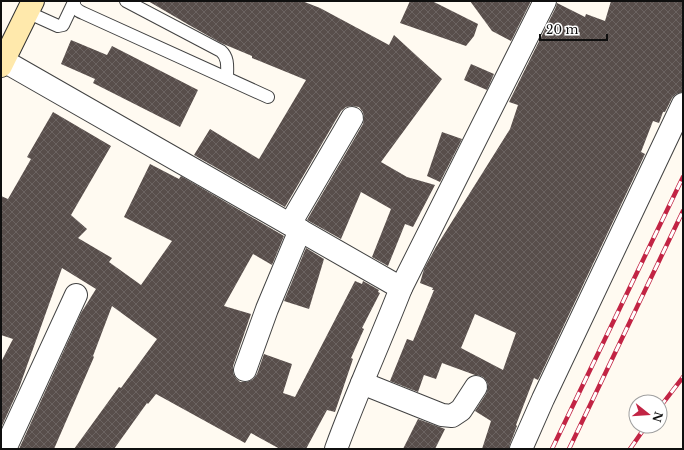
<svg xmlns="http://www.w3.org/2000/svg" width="684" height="450" viewBox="0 0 684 450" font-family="'Libre Baskerville',serif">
<defs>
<pattern id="building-cross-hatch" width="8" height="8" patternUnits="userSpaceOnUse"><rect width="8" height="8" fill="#584e4b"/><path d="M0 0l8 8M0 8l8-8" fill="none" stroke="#6b6361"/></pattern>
</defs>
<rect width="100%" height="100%" fill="#fffaf1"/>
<g fill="url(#building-cross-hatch)" fill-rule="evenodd">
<path d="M 148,1 L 302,1 L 320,8 L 389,45 L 394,35 L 442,79 L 381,162 L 407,177 L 435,185 L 413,227 L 405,224 L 388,266 L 372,257 L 391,209 L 361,192 L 341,239 L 307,220 L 363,124 L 364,118 L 363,112 L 359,107 L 352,106 L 346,107 L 341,111 L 285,207 L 194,155 L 210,129 L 259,159 L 306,80 L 252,58 L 252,56 L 221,43 L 189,25 Z"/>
<path d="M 410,1 L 432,1 L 478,24 L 474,36 L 466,46 L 400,23 Z"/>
<path d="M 470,1 L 531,1 L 511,41 L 492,31 Z"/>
<path d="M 611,1 L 683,1 L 683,92 L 676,94 L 672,98 L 665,112 L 663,112 L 659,123 L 653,121 L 641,152 L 645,154 L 538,380 L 534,378 L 516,425 L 517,426 L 510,444 L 509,449 L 482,449 L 491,421 L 475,411 L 486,394 L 488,388 L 487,382 L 483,377 L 477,375 L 475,375 L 442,363 L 436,379 L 424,375 L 418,392 L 390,381 L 407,339 L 413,341 L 434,290 L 432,290 L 433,288 L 420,283 L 424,269 L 436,247 L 510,129 L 518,105 L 509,102 L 556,7 L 557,3 L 585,17 L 586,14 L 605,21 ZM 475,314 L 516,333 L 503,370 L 461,348 Z"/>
<path d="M 71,40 L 107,55 L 112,46 L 198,90 L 180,127 L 93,83 L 95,79 L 61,64 Z"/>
<path d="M 471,64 L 494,74 L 487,90 L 464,80 Z"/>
<path d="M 53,112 L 111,146 L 71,215 L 87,229 L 78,238 L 112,258 L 109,262 L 141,285 L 172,241 L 124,217 L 150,164 L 179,179 L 181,176 L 284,236 L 272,265 L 253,254 L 224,306 L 251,314 L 233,366 L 233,373 L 236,378 L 240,382 L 247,382 L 253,379 L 257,374 L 264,354 L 292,364 L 283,393 L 295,397 L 355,281 L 362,284 L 363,281 L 379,290 L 378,292 L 380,293 L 362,328 L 364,329 L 351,358 L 353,359 L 335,412 L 327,410 L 306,449 L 280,449 L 251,433 L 245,443 L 156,394 L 148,404 L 147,403 L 114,449 L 74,449 L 119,387 L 121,388 L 157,339 L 112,306 L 93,356 L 94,357 L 54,449 L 19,449 L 81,313 L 96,289 L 62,268 L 19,388 L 1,428 L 1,362 L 13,339 L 1,335 L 1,196 L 8,199 L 31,159 L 27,157 Z"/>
<path d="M 442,132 L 462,139 L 440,182 L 427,176 Z"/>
<path d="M 306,248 L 324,259 L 309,309 L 284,301 Z"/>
<path d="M 418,419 L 445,429 L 435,449 L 403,449 Z"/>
</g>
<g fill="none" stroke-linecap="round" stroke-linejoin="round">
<g stroke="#424242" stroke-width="14">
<g id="service">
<path d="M 74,1 C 73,8 78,11 83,13 L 268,97"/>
<path d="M 126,1 L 221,51 C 229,58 227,68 227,78"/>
<path d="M 27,12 L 58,26 L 63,25 L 73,4"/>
</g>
</g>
<g stroke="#424242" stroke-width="24">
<g id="minor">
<path d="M 4,61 L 401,288 L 545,1"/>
<path d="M 290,224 L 352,118"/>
<path d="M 245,370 L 267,309 L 300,230"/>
<path d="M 362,383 L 442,415 L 452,416 L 461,410 L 476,387"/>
<path d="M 5,449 L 76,295"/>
<path d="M 336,449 C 356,394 380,342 401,288"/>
<path d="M 521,449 L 543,399 L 683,104"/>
</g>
</g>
<g stroke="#313131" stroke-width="24">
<path id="secondary" d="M 1,66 L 33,1"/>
</g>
<use href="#service" stroke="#fff" stroke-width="12"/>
<use href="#minor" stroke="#fff" stroke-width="22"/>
<use href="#secondary" stroke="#ffe9ac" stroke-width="22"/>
<g stroke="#c22444" stroke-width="4.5">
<g id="rail">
<path d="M 660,407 L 683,377"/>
<path d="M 552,449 L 683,177"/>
<path d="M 569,449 L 683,211"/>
<path d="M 630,449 L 646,426"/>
</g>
</g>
<use href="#rail" stroke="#fff" stroke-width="3" stroke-dasharray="9" stroke-linecap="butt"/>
</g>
<rect width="684" height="450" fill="none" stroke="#0f0f0f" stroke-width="4"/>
<g transform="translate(648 414) rotate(107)"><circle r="19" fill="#ffffff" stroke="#9f9f9f"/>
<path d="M0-3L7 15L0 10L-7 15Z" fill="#c22444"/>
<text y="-6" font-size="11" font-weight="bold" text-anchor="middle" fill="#0f0f0f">N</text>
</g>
<path d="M540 34v6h67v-6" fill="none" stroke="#0f0f0f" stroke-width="2"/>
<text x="546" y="34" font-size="12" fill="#0f0f0f" stroke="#ffffff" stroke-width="3" paint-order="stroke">20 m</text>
</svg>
